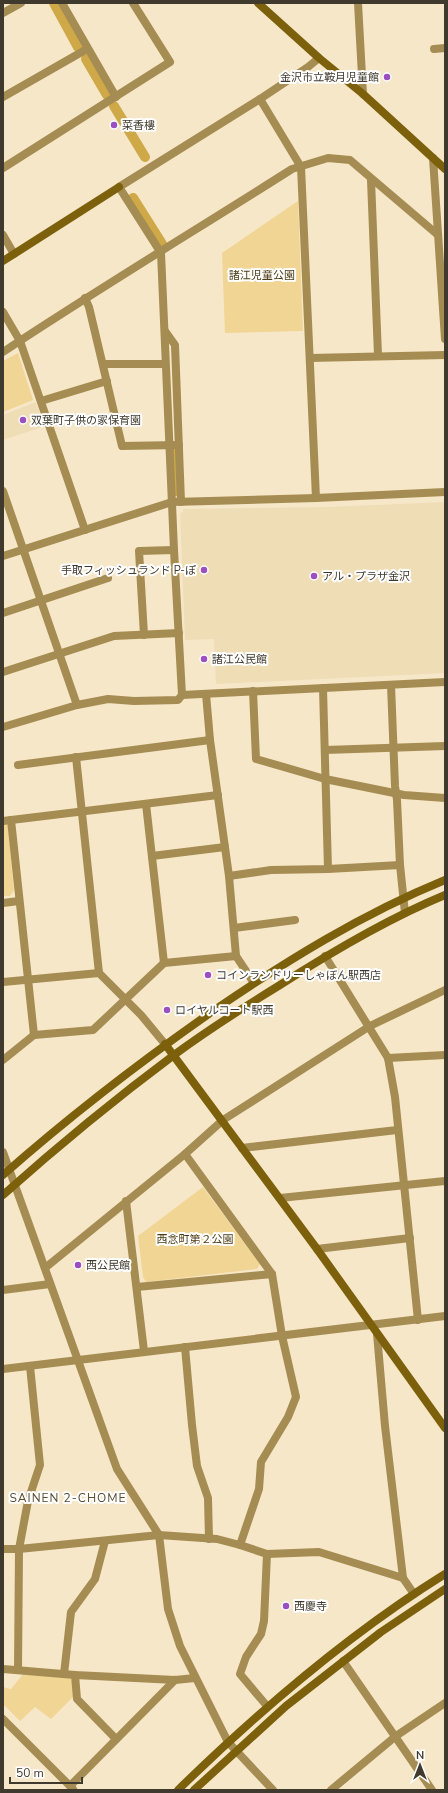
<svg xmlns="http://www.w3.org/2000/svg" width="448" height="1793" viewBox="0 0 448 1793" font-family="'Nunito Sans','Noto Sans JP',sans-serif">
<rect width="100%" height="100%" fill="#f6e7c8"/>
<g fill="#efddb6">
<path d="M 36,402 L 45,426 L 3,440 L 3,415 Z"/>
<path d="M 445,502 L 445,673 L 216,684 L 214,639 L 185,640 L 180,513 L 183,512 L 183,509 L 329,507 Z"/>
</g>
<g fill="#f1d595">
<path d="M 298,201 L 303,331 L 225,333 L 222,253 Z"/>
<path d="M 18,353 L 33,400 L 3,412 L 3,361 Z"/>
<path d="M 3,821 L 8,825 L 14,890 L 10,896 L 3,896 Z"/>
<path d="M 203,1187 L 260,1264 L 257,1269 L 146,1282 L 143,1277 L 138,1236 Z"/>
<path d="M 27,1669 L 72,1672 L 74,1696 L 51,1719 L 35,1707 L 20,1721 L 3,1704 L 3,1687 L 11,1689 Z"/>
</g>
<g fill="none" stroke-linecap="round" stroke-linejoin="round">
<g stroke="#cfa847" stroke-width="10">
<path d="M 54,3 L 78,47"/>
<path d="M 86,59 L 107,95"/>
<path d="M 114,106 L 145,157"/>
<path d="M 133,198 L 162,244"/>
<path d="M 174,454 L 176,491"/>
</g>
<g stroke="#a58c52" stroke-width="8">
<path d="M 62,3 L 116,97"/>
<path d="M 358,3 L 363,94"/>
<path d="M 3,13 L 21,3"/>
<path d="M 434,49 L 445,48"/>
<path d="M 3,97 L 87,49"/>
<path d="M 260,99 L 301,167 L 316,498"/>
<path d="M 433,158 L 445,339"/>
<path d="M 3,168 L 170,62 L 133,3"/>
<path d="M 371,180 L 378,355"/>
<path d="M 3,235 L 14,254"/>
<path d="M 85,298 L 89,307 L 122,446 L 179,445"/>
<path d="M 3,312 L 20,341 L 85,530"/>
<path d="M 165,331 L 175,345 L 181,502"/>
<path d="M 3,352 C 98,289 196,230 292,169 L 328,158 L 350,160 L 438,235"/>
<path d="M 310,358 L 445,355"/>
<path d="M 103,364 L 165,364"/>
<path d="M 41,401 L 107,381"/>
<path d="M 3,491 L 77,705"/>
<path d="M 3,556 L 172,502 L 316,498 L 445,492"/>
<path d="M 3,613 L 108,578"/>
<path d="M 144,635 L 139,551 L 174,550"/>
<path d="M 3,672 L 114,636 L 179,633"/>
<path d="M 391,685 L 395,786 L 397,800 L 400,865 L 405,913"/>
<path d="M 323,688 L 328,869"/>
<path d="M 253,691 L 256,759 L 325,779 L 404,795 L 445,798"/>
<path d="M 206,694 L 210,740 L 229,876"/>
<path d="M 182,695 L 174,550 L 161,253 L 119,187 L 260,99 L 308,67 L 319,58"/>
<path d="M 3,727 L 77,705 L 108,699 L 134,701 L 178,700 L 182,695 L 445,682"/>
<path d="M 325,750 L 445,746"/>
<path d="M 76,757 L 99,973 L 141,1015 L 165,1044"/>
<path d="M 18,765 L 210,740"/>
<path d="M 146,804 L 164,963"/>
<path d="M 11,820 L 34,1035"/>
<path d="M 3,821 L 218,795"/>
<path d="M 152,856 L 225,847"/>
<path d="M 3,903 L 19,901"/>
<path d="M 234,928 L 295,920"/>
<path d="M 325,956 L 388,1058 L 395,1097 L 418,1320"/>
<path d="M 3,982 L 99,973"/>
<path d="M 254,983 L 236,956 L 229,876 L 271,870 L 328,869 L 400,865"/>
<path d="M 388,1058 L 445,1055"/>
<path d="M 3,1060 L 34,1035 L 93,1030 L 164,963 L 236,956"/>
<path d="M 242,1148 L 397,1130"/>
<path d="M 3,1152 L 117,1469 L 159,1535 L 168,1609 L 180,1646 L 228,1742 L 273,1790"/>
<path d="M 185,1154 L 272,1274 L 282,1336 L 296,1397 L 288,1417 L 261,1462 L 259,1489 L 240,1545"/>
<path d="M 280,1198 L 445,1181"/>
<path d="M 126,1201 L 144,1351"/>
<path d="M 317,1249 L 410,1238"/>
<path d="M 45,1268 L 185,1154 L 223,1120 L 370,1026 L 445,990"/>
<path d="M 137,1287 L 272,1274"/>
<path d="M 3,1290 L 50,1284"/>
<path d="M 377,1334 L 385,1426 L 403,1578"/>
<path d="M 185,1347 L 192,1425 L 197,1466 L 208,1498 L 209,1539"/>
<path d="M 3,1369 L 445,1316"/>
<path d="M 3,1549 L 19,1549 L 159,1535 L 217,1539 L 240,1545 L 267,1554 L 319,1552 L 403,1578 L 414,1594"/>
<path d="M 267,1554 L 264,1621 L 261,1634 L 246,1657 L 240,1674 L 267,1706"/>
<path d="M 343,1661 L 432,1790"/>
<path d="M 3,1669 L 75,1675 L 175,1680 L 195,1678"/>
<path d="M 18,1670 L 19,1549 L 28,1501 L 40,1465 L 30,1366"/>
<path d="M 64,1674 L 71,1612 L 95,1579 L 105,1541"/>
<path d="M 75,1675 L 77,1699 L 116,1739"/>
<path d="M 3,1719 L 73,1789"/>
<path d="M 70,1786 L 175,1680"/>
<path d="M 331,1790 L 396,1736 L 445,1703"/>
</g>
<g stroke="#7d600b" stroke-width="8">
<path d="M 258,3 L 319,58 L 363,94 L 445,169"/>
<path d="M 3,261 L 119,187"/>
<path d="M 165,1044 L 317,1249 L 445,1428"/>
<path d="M 3,1175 C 70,1116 140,1062 213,1011 C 286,961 362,914 445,880"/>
<path d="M 3,1195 C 58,1146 115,1099 174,1055 C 208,1030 244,1007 280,985 C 333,951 387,919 445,895"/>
<path d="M 178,1790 C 260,1710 347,1635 445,1574"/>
<path d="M 194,1790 L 286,1706 L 381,1632 L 445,1589"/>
</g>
</g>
<g fill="#9b4fc1" stroke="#fff" stroke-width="1.5">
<circle cx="387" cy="77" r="4"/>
<circle cx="114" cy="125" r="4"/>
<circle cx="23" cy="420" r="4"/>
<circle cx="204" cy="570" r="4"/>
<circle cx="314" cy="576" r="4"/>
<circle cx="204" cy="659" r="4"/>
<circle cx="208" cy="975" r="4"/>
<circle cx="167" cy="1010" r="4"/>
<circle cx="78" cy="1265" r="4"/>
<circle cx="286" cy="1606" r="4"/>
</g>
<g text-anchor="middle" stroke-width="4" stroke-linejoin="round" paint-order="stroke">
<g font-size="11" fill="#403a2e" stroke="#fff" text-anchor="start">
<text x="379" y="81" text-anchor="end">金沢市立鞍月児童館</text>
<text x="122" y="129">菜香樓</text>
<text x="31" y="424">双葉町子供の家保育園</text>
<text x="196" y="574" text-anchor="end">手取フィッシュランド P-ぽ</text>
<text x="322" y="580">アル・プラザ金沢</text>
<text x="212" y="663">諸江公民館</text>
<text x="216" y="979">コインランドリーしゃぼん駅西店</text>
<text x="175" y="1014">ロイヤルコート駅西</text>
<text x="86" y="1269">西公民館</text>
<text x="294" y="1610">西慶寺</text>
</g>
<g font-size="11" fill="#4d3d14" stroke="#fff">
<text x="262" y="279">諸江児童公園</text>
<text x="195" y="1243">西念町第２公園</text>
</g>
<g font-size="12" letter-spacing="1" fill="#584c31" stroke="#fff">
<text x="68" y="1502">SAINEN 2-CHOME</text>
</g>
</g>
<rect width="448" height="1793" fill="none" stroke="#403a2e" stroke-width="8"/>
<g transform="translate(420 1765)" stroke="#ffffff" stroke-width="3" paint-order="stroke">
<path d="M0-3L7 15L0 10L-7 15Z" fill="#403a2e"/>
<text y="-6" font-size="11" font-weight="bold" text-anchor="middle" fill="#403a2e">N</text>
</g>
<path d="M10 1777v6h72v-6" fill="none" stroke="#403a2e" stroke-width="2"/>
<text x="16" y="1777" font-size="12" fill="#403a2e" stroke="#ffffff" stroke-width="3" paint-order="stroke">50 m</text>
</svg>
